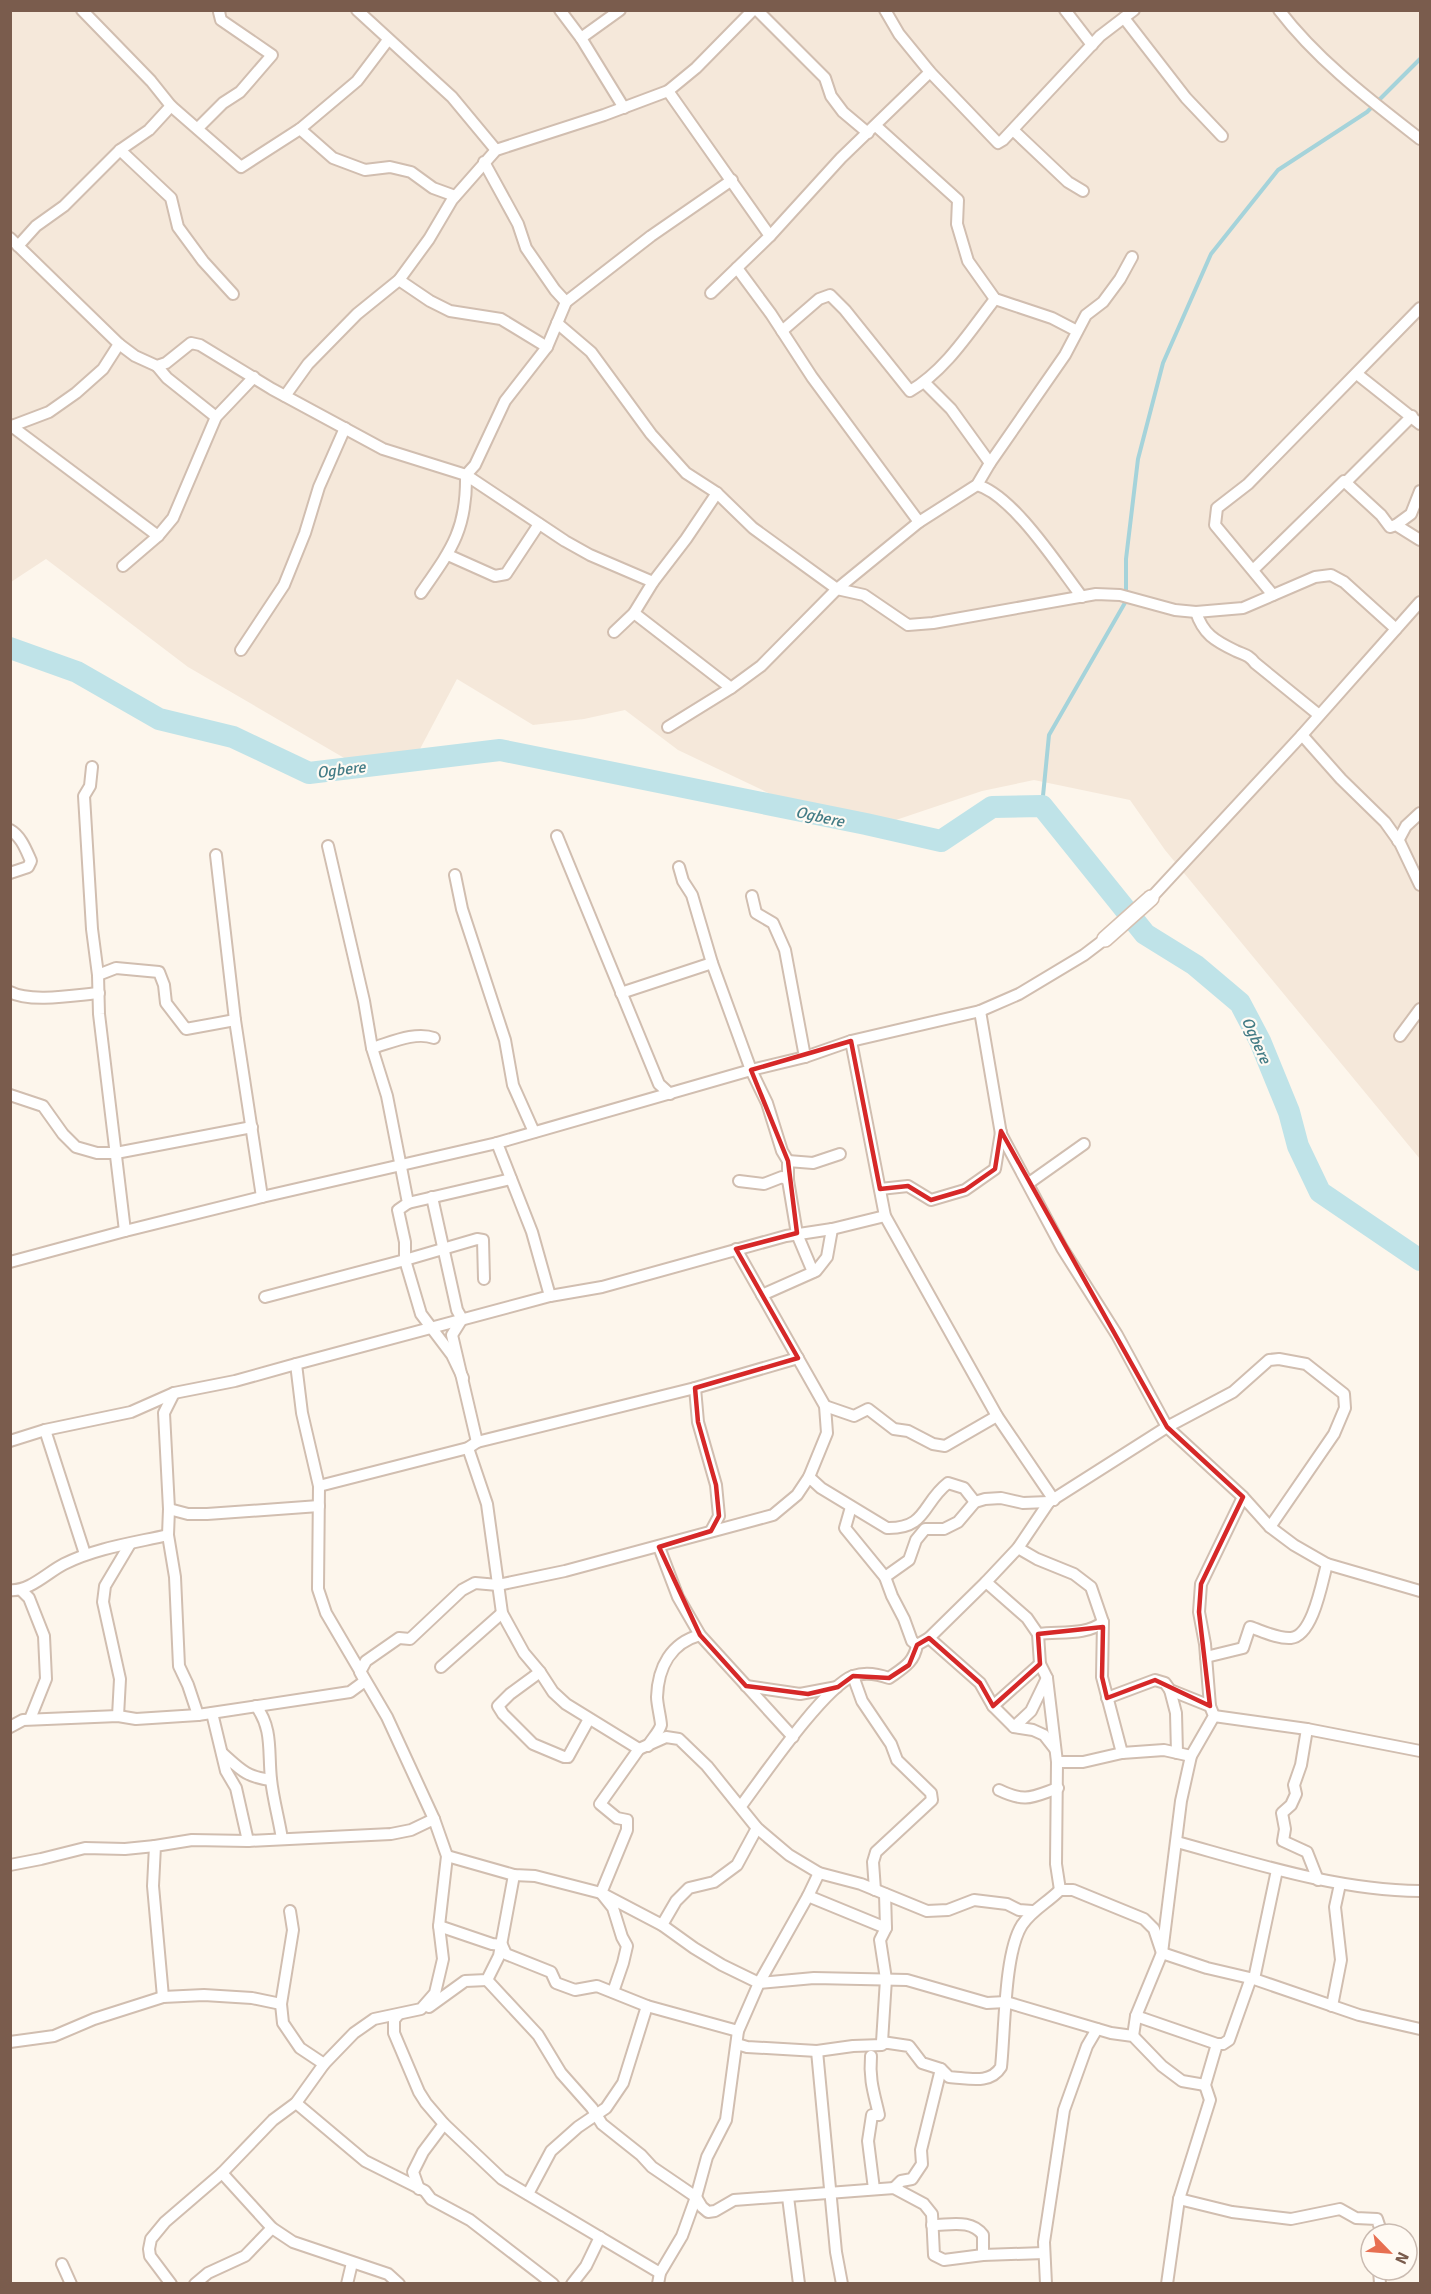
<svg xmlns="http://www.w3.org/2000/svg" width="1431" height="2294" viewBox="0 0 1431 2294" font-family="Signika,sans-serif">
<rect width="100%" height="100%" fill="#fdf6ec"/>
<path fill="#f5e8da" d="M 11,11 L 1420,11 L 1420,1159 L 1165,850 L 1130,800 L 1034,780 L 982,791 L 884,824 L 779,798 L 678,750 L 625,710 L 584,719 L 533,725 L 457,679 L 411,766 L 370,773 L 188,667 L 46,559 L 11,582 Z"/>
<g fill="none" stroke-linecap="round" stroke-linejoin="round">
<path stroke="#a5d3da" stroke-width="4" d="M 1042,806 L 1049,735 L 1126,601 L 1126,559 L 1138,459 L 1163,363 L 1211,254 L 1278,170 L 1367,112 L 1420,59"/>
<path stroke="#bfe3e8" stroke-width="22" d="M 10,648 L 77,672 L 159,719 L 233,737 L 309,773 L 500,750 L 866,824 L 941,841 L 992,807 L 1042,806 L 1145,934 L 1195,965 L 1240,1003 L 1260,1041 L 1289,1112 L 1298,1146 L 1320,1192 L 1420,1260"/>
<g stroke="#d1beb0" stroke-width="14">
<g id="street">
<path d="M 82,10 L 151,81 L 171,106 L 241,167 L 300,129 L 357,81 L 388,40"/>
<path d="M 357,10 L 452,97 L 496,150"/>
<path d="M 560,10 L 581,38 L 624,108"/>
<path d="M 757,10 L 825,78 L 831,96 L 843,112 L 868,133"/>
<path d="M 885,10 L 899,34 L 930,72 L 998,143 L 1003,140 L 1100,36 L 1134,10"/>
<path d="M 1065,10 L 1092,45"/>
<path d="M 1279,10 C 1318,61 1370,100 1420,139"/>
<path d="M 1124,18 L 1186,98 L 1222,136"/>
<path d="M 581,38 L 620,10"/>
<path d="M 668,91 L 770,236"/>
<path d="M 876,126 L 958,200 L 957,224 L 968,261 L 995,299 L 1052,318 L 1077,331"/>
<path d="M 198,128 L 223,103 L 240,92 L 272,55 L 221,20 L 219,12 L 220,10"/>
<path d="M 300,129 L 333,158 L 365,170 L 390,167 L 411,172 L 433,188 L 455,196"/>
<path d="M 1013,130 L 1068,182 L 1083,191"/>
<path d="M 120,150 L 171,198 L 178,227 L 203,261 L 233,294"/>
<path d="M 484,162 L 518,224 L 526,248 L 555,290 L 566,302"/>
<path d="M 10,238 L 119,344 L 135,356 L 157,366 L 166,363 L 191,343 L 200,345 L 272,389 L 383,449 L 466,475 L 565,541 L 590,555 L 653,582"/>
<path d="M 18,246 L 36,226 L 64,206 L 120,150 L 149,130 L 171,106"/>
<path d="M 737,268 L 771,314 L 812,377 L 919,522"/>
<path d="M 399,280 L 430,301 L 450,311 L 501,319 L 547,347"/>
<path d="M 711,293 L 770,236 L 841,158 L 930,72"/>
<path d="M 557,323 L 591,352 L 651,434 L 686,473 L 717,493 L 753,528 L 837,589 L 864,595 L 908,625 L 933,623 L 1096,594 L 1120,595 L 1175,610 L 1196,612 L 1243,608 L 1315,577 L 1331,575 L 1344,582 L 1396,629"/>
<path d="M 782,331 L 819,299 L 830,295 L 845,310 L 910,391 C 946,370 970,331 995,299"/>
<path d="M 157,366 L 167,378 L 216,417"/>
<path d="M 1357,374 L 1420,424"/>
<path d="M 925,383 L 951,409 L 990,463"/>
<path d="M 285,396 L 308,364 L 357,314 L 399,280 L 429,239 L 452,200 L 496,150 L 604,115 L 668,91 L 696,68 L 753,10"/>
<path d="M 10,425 L 158,536"/>
<path d="M 12,426 L 49,412 L 76,393 L 103,369 L 119,344"/>
<path d="M 1346,482 L 1412,416"/>
<path d="M 977,485 C 1013,495 1059,567 1082,597"/>
<path d="M 1396,525 L 1411,514 L 1420,491"/>
<path d="M 448,555 L 495,576 L 506,574 L 539,524"/>
<path d="M 123,566 L 158,536 L 173,518 L 216,417 L 254,377"/>
<path d="M 1253,570 L 1344,481 L 1381,515 L 1390,527 L 1396,525 L 1420,540"/>
<path d="M 421,593 C 451,550 467,530 466,475 L 475,465 L 505,401 L 547,347 L 566,302 L 651,236 L 732,180"/>
<path d="M 1273,595 L 1215,525 L 1217,508 L 1248,484 L 1420,308"/>
<path d="M 1196,612 C 1203,634 1215,641 1236,651 C 1245,655 1249,655 1255,663 L 1319,715"/>
<path d="M 634,613 L 731,688"/>
<path d="M 614,632 L 634,613 L 653,582 L 686,539 L 717,493"/>
<path d="M 241,650 L 284,585 L 305,533 L 319,487 L 345,428"/>
<path d="M 668,727 L 731,688 L 761,666 L 837,589 L 919,522 L 977,485 L 990,463 L 1065,355 L 1086,315 L 1103,302 L 1120,279 L 1132,257"/>
<path d="M 1302,735 L 1341,779 L 1385,822 L 1400,843 L 1420,885"/>
<path d="M 92,767 L 90,786 L 84,796 L 92,929 L 98,975 L 99,1014 L 125,1231"/>
<path d="M 10,830 C 21,836 26,850 31,861 L 28,867 L 10,873"/>
<path d="M 557,836 L 659,1084 L 670,1094"/>
<path d="M 1398,841 L 1406,826 L 1420,813"/>
<path d="M 328,846 L 364,1001 L 372,1048 L 387,1096 L 408,1203 L 398,1210 L 405,1242 L 405,1260 L 421,1314 L 452,1355 L 463,1378"/>
<path d="M 216,855 L 235,1020 L 262,1197"/>
<path d="M 679,867 L 683,881 L 692,895 L 712,963 L 751,1070 L 767,1103 L 782,1151 L 788,1161 L 788,1180 L 797,1234 L 813,1272"/>
<path d="M 455,875 L 462,909 L 505,1040 L 513,1085 L 534,1132"/>
<path d="M 752,896 L 756,913 L 773,923 L 785,950 L 805,1057"/>
<path d="M 1151,898 L 1302,735 L 1420,602"/>
<path d="M 98,975 L 116,968 L 159,972 L 164,985 L 166,1003 L 186,1029 L 235,1020"/>
<path d="M 10,992 C 30,1003 76,995 99,993"/>
<path d="M 621,993 L 712,963"/>
<path d="M 980,1011 L 1001,1134 L 1062,1248 L 1117,1335 L 1167,1427 L 1243,1497 L 1270,1527 L 1294,1545 L 1327,1564 L 1420,1591"/>
<path d="M 1400,1036 L 1420,1009"/>
<path d="M 851,1041 L 885,1216 L 997,1416 L 1054,1500"/>
<path d="M 372,1048 C 390,1043 415,1031 434,1038"/>
<path d="M 10,1095 L 43,1106 L 63,1134 L 76,1147 L 97,1153 L 116,1153 L 252,1127"/>
<path d="M 788,1161 L 813,1163 L 840,1154"/>
<path d="M 739,1181 L 764,1184 L 782,1177 L 788,1180"/>
<path d="M 1029,1183 L 1084,1144"/>
<path d="M 880,1189 L 908,1186 L 931,1200 L 965,1190 L 995,1169 L 1001,1132"/>
<path d="M 432,1197 L 457,1310 L 462,1319 L 452,1335 L 477,1442"/>
<path d="M 408,1203 L 511,1179"/>
<path d="M 10,1262 L 125,1231 L 262,1197 L 497,1143"/>
<path d="M 762,1295 L 816,1271 L 827,1257 L 832,1229"/>
<path d="M 550,1296 L 602,1287 L 786,1236 L 832,1229 L 885,1216"/>
<path d="M 265,1297 L 405,1260 L 477,1239 L 483,1240 L 484,1279"/>
<path d="M 695,1388 L 698,1422 L 716,1485 L 719,1516 L 711,1531"/>
<path d="M 174,1393 L 164,1413 L 169,1509 L 168,1535 L 175,1577 L 179,1666 L 188,1685 L 198,1715"/>
<path d="M 825,1406 L 854,1416 L 868,1409 L 894,1429 L 908,1431 L 933,1444 L 945,1446 L 997,1416"/>
<path d="M 45,1430 L 85,1554"/>
<path d="M 10,1441 L 45,1430 L 131,1412 L 174,1393 L 235,1381 L 296,1364"/>
<path d="M 468,1448 L 487,1504 L 502,1613 L 524,1653 L 540,1672 L 553,1692 L 566,1704 L 639,1749"/>
<path d="M 809,1477 L 821,1488 L 887,1528 C 927,1529 922,1503 948,1483 L 964,1488 L 975,1502"/>
<path d="M 319,1486 L 468,1448 L 477,1442 L 695,1388 L 798,1358"/>
<path d="M 851,1507 L 845,1528 L 885,1577 L 892,1596 L 904,1619 L 912,1641 L 917,1645"/>
<path d="M 169,1509 L 188,1514 L 207,1514 L 319,1506"/>
<path d="M 659,1547 L 678,1597 L 700,1635 L 793,1737"/>
<path d="M 1018,1548 L 1037,1559 L 1074,1574 L 1091,1587 L 1103,1622 L 1102,1677 L 1122,1753"/>
<path d="M 885,1577 L 909,1560 L 916,1540 L 925,1529 L 944,1529 L 958,1522 L 975,1502 L 985,1499 L 1001,1498 L 1023,1503 L 1049,1502"/>
<path d="M 986,1582 L 1027,1618 L 1038,1634 L 1040,1664 L 1047,1678 L 1057,1762 L 1056,1864 L 1060,1890"/>
<path d="M 10,1590 C 29,1592 48,1572 64,1564 C 96,1548 133,1543 168,1535"/>
<path d="M 21,1590 L 29,1598 L 44,1636 L 46,1679 L 30,1719"/>
<path d="M 1038,1634 C 1059,1631 1086,1636 1103,1622"/>
<path d="M 929,1638 L 980,1683 L 993,1706 L 1014,1727 L 1033,1730 L 1044,1735 L 1055,1749"/>
<path d="M 1206,1657 L 1243,1648 L 1250,1627 C 1262,1631 1278,1639 1291,1638 C 1313,1636 1322,1582 1327,1564"/>
<path d="M 441,1667 L 502,1613"/>
<path d="M 540,1672 L 510,1694 L 498,1706 L 503,1714 L 533,1744 L 564,1757 L 568,1757 L 589,1719"/>
<path d="M 853,1676 L 862,1701 L 891,1744 L 897,1760 L 931,1793 L 932,1800 L 876,1852 L 873,1862 L 875,1890"/>
<path d="M 746,1686 L 800,1694 L 837,1687"/>
<path d="M 1170,1690 L 1176,1713 L 1177,1753"/>
<path d="M 1107,1698 L 1155,1680 L 1165,1683 L 1170,1690 L 1210,1706"/>
<path d="M 256,1706 C 273,1729 268,1751 271,1779 C 273,1799 279,1819 282,1839"/>
<path d="M 993,1706 L 1040,1664"/>
<path d="M 212,1713 L 226,1771 L 236,1788 L 248,1841"/>
<path d="M 118,1716 L 120,1679 L 103,1602 L 105,1586 L 130,1544"/>
<path d="M 1214,1716 L 1307,1729 L 1420,1751"/>
<path d="M 10,1727 L 23,1720 L 118,1716 L 136,1719 L 198,1715 L 350,1692 L 365,1681 L 360,1672 L 366,1661 L 399,1638 L 410,1639 L 462,1590 L 475,1583 L 498,1585 L 565,1571 L 773,1515 L 797,1495 L 809,1477 L 827,1433 L 825,1406 L 736,1249"/>
<path d="M 1014,1727 L 1031,1711 L 1047,1678"/>
<path d="M 1307,1729 L 1301,1765 L 1294,1785 L 1296,1794 L 1291,1805 L 1282,1813 L 1285,1829 L 1283,1841 L 1307,1852 L 1318,1880"/>
<path d="M 648,1746 C 651,1740 660,1731 661,1725 C 661,1720 657,1704 657,1697 C 658,1667 671,1643 700,1635"/>
<path d="M 222,1753 C 240,1769 246,1777 271,1780"/>
<path d="M 1057,1762 L 1083,1762 L 1122,1753 L 1164,1750 L 1191,1756"/>
<path d="M 999,1790 C 1026,1803 1032,1797 1058,1788"/>
<path d="M 741,1806 C 762,1778 823,1688 853,1676 C 864,1672 878,1674 889,1678 C 903,1668 914,1663 917,1645 L 929,1638 L 986,1582 L 1018,1548 L 1049,1502 L 1167,1427 L 1233,1392 L 1269,1360 L 1279,1359 L 1306,1364 L 1344,1394 L 1345,1408 L 1334,1434 L 1270,1527"/>
<path d="M 1177,1842 C 1257,1864 1336,1890 1420,1891"/>
<path d="M 447,1856 L 514,1875 L 535,1876 L 601,1893 L 662,1925 L 694,1948 L 722,1965 L 759,1983 L 814,1978 L 907,1980 L 987,2003 L 1006,2002 L 1111,2033 L 1133,2036 L 1162,2066 L 1182,2081 L 1205,2085"/>
<path d="M 10,1865 L 41,1859 L 85,1848 L 125,1849 L 155,1846"/>
<path d="M 808,1896 L 886,1928"/>
<path d="M 290,1911 L 293,1930 L 281,2004 L 283,2023 L 300,2048 L 324,2064"/>
<path d="M 662,1925 L 676,1901 L 689,1888 L 714,1882 L 737,1865 L 757,1828"/>
<path d="M 439,1926 L 492,1944 L 502,1945 L 506,1954 L 551,1972 L 556,1983 L 575,1990 L 597,1986 L 647,2006 L 738,2031"/>
<path d="M 1254,1979 L 1277,1870"/>
<path d="M 487,1980 L 538,2035 L 561,2073 L 592,2108 L 602,2124 L 641,2155 L 652,2167 L 696,2197 L 702,2207 L 708,2212 L 715,2211 L 734,2200 L 894,2188 L 924,2204 L 932,2214 L 934,2255 L 944,2260 L 983,2255 L 1044,2253"/>
<path d="M 613,1992 L 623,1963 L 627,1946 L 622,1937 L 613,1908 L 601,1893 L 627,1830 L 627,1820 L 617,1818 L 600,1804 L 639,1749 L 666,1737 L 679,1739 L 707,1766 L 757,1828 L 789,1855 L 819,1873 L 861,1884 L 927,1911 L 948,1910 L 974,1900 L 1007,1904 L 1019,1910 L 1032,1911"/>
<path d="M 163,1997 L 153,1886 L 155,1846 L 192,1840 L 248,1841 L 391,1834 L 411,1830 L 434,1819"/>
<path d="M 1332,2006 L 1341,1960 L 1335,1907 L 1340,1884"/>
<path d="M 429,2007 L 465,1981 L 487,1980 L 499,1956 L 514,1875"/>
<path d="M 398,2015 L 394,2020 L 394,2033 L 419,2092 L 426,2103 L 444,2124 L 502,2179 L 660,2273"/>
<path d="M 1136,2016 L 1217,2044"/>
<path d="M 1133,2036 L 1136,2016 L 1162,1953 L 1181,1801 L 1191,1756 L 1214,1716 L 1210,1706 L 1205,1644 L 1199,1612 L 1201,1584 L 1243,1497"/>
<path d="M 10,2042 L 54,2036 L 94,2019 L 163,1997 L 204,1995 L 252,1998 L 281,2004"/>
<path d="M 882,2042 L 886,1979 L 880,1940 L 886,1928 L 885,1894"/>
<path d="M 737,2044 L 747,2047 L 817,2051 L 853,2046 L 882,2045 L 882,2042 L 909,2046 L 922,2063 L 941,2069 L 949,2077 C 968,2078 990,2085 1001,2067 C 1005,2031 1004,1953 1022,1925 C 1032,1910 1047,1903 1060,1890 L 1073,1890 L 1144,1919 L 1154,1929 L 1162,1953 L 1207,1968 L 1254,1979 L 1359,2015 L 1420,2029"/>
<path d="M 817,2051 L 836,2252 L 842,2284"/>
<path d="M 871,2056 C 869,2080 874,2093 879,2115 L 872,2115 L 868,2141 L 874,2189"/>
<path d="M 296,2103 L 365,2161 L 425,2191 L 431,2199 L 470,2220 L 553,2284"/>
<path d="M 222,2173 L 272,2228 L 293,2242 L 388,2274 L 399,2284"/>
<path d="M 894,2188 L 901,2181 L 912,2179 L 922,2164 L 921,2150 L 941,2069"/>
<path d="M 419,2189 L 413,2172 L 423,2152 L 444,2124"/>
<path d="M 528,2194 L 551,2151 L 578,2127 L 606,2108 L 623,2083 L 647,2006"/>
<path d="M 788,2197 L 799,2284"/>
<path d="M 1179,2199 L 1232,2212 L 1291,2219 L 1340,2209 L 1356,2218 L 1377,2219 L 1382,2234"/>
<path d="M 932,2225 C 951,2225 971,2219 983,2235 L 983,2255"/>
<path d="M 62,2264 L 71,2284"/>
<path d="M 1379,2270 L 1380,2284"/>
<path d="M 171,2284 L 150,2256 L 149,2249 L 151,2239 L 165,2222 L 222,2173 L 273,2120 L 296,2103 L 324,2064 L 354,2033 L 374,2019 L 421,2009 L 435,1993 L 443,1959 L 439,1926 L 447,1856 L 434,1819 L 387,1717 L 326,1613 L 318,1589 L 319,1486 L 302,1413 L 296,1364 L 550,1296 L 532,1232 L 497,1143 L 751,1070 L 805,1057 L 851,1041 L 980,1011 L 1019,994 L 1084,955 L 1105,939"/>
<path d="M 195,2284 L 208,2273 L 245,2256 L 272,2228"/>
<path d="M 347,2284 L 352,2263"/>
<path d="M 572,2284 L 586,2266 L 600,2237"/>
<path d="M 658,2284 L 660,2273 L 682,2236 L 696,2197 L 707,2157 L 726,2120 L 738,2031 L 759,1983 L 808,1896 L 819,1873"/>
<path d="M 1046,2284 L 1044,2242 L 1064,2110 L 1087,2046 L 1097,2029"/>
<path d="M 1167,2284 L 1179,2199 L 1210,2100 L 1205,2085 L 1217,2044 L 1223,2044 L 1229,2040 L 1251,1978"/>
</g>
</g>
<g stroke="#d6c0b0" stroke-width="18">
<path id="secondary" d="M 1105,939 L 1151,898"/>
</g>
<use href="#street" stroke="#fff" stroke-width="10"/>
<use href="#secondary" stroke="#fff" stroke-width="15"/>
</g>
<path fill="none" stroke="#d62828" stroke-width="4.5" stroke-linejoin="round" d="M 851,1041 L 880,1189 L 908,1186 L 931,1200 L 965,1190 L 995,1169 L 1001,1131 L 1167,1427 L 1243,1497 L 1201,1584 L 1199,1612 L 1210,1706 L 1155,1680 L 1107,1698 L 1102,1677 L 1103,1627 L 1038,1634 L 1040,1664 L 993,1706 L 980,1683 L 929,1638 L 917,1645 L 909,1665 L 889,1678 L 853,1676 L 838,1687 L 808,1694 L 746,1686 L 700,1635 L 659,1547 L 711,1531 L 719,1516 L 716,1485 L 698,1422 L 695,1388 L 798,1358 L 736,1249 L 797,1233 L 788,1161 L 751,1070 Z"/>
<g text-anchor="middle" stroke-width="4.5" stroke-linejoin="round" paint-order="stroke">
<g font-size="16" font-style="italic" fill="#437c86" stroke="#fffaf3">
<text transform="translate(341 769) rotate(-7)" y="6">Ogbere</text>
<text transform="translate(820 816) rotate(12)" y="6">Ogbere</text>
<text transform="translate(1257 1040) rotate(66)" y="6">Ogbere</text>
</g>
</g>
<rect width="1431" height="2294" fill="none" stroke="#7a5c4d" stroke-width="24"/>
<g transform="translate(1389 2252) rotate(115)"><circle r="28" fill="#fffaf3" stroke="#cabbb1" stroke-width="1.5"/>
<path d="M0-4.5L10 22L0 15L-10 22Z" fill="#e76f51"/>
<text y="-9" font-size="16" font-weight="bold" text-anchor="middle" fill="#7a5c4d">N</text>
</g>
</svg>
